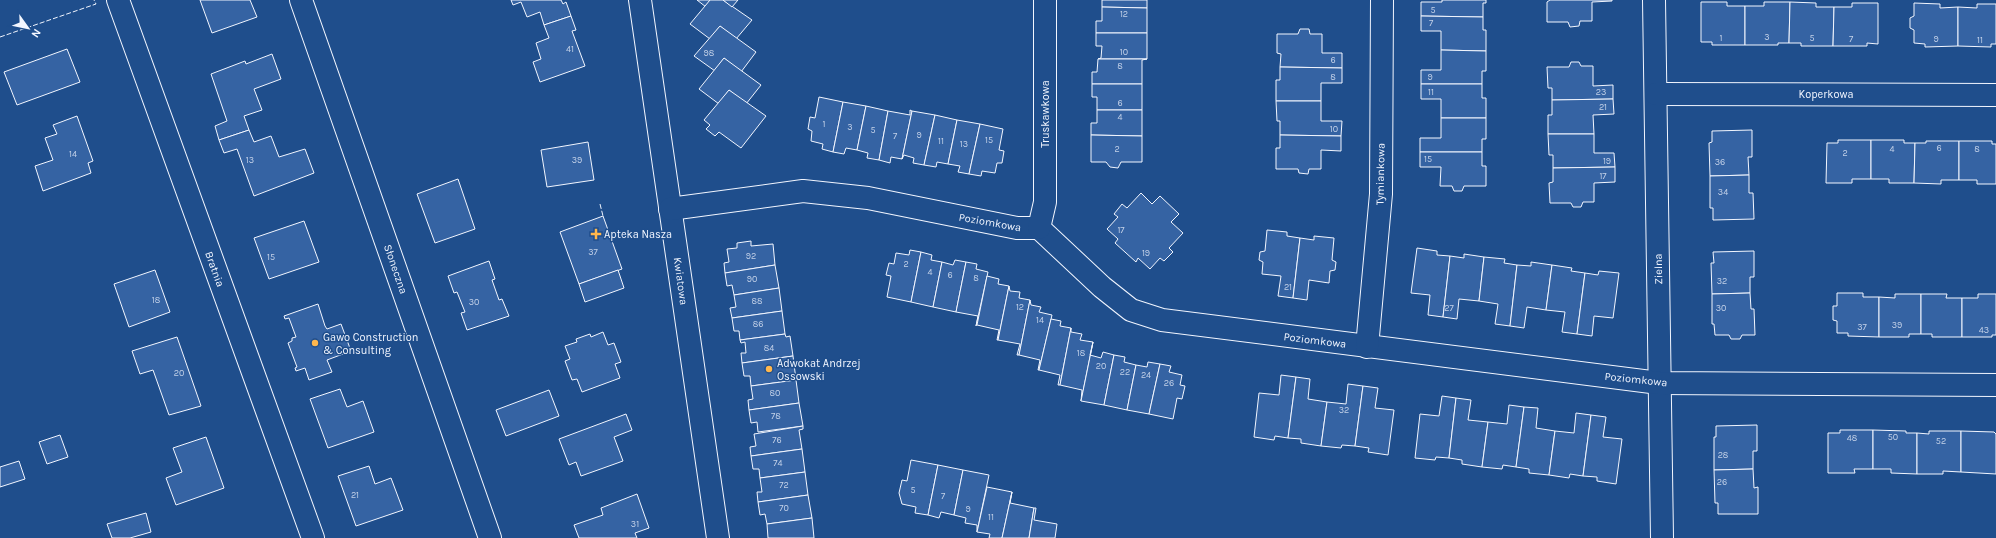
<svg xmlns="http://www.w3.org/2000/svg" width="1996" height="538" viewBox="0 0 1996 538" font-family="Karla,sans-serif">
<rect width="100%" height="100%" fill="#1f4e8c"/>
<g fill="#3563a3" stroke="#f2f6ff">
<path d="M 200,0 L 250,0 L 257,17 L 212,33 Z"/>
<path d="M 511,0 L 561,0 L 563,4 L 566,2 L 571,16 L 544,25 L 540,12 L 527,17 L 521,2 L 513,5 Z"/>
<path d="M 697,0 L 710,0 L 706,7 Z"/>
<path d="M 710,0 L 723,0 L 752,20 L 736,39 L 720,26 L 710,39 L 690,24 Z"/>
<path d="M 723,0 L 738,0 L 732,7 Z"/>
<path d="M 1102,0 L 1147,0 L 1147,8 L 1102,7 Z"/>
<path d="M 1442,0 L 1486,0 L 1486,3 L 1483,3 L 1483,17 L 1421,16 L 1421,2 L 1442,2 Z"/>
<path d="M 1550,0 L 1612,0 L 1612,1 L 1592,2 L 1592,21 L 1580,21 L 1579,26 L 1570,27 L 1568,22 L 1547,22 L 1547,2 Z"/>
<path d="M 1701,2 L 1727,2 L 1727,6 L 1745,6 L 1745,45 L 1712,45 L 1712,42 L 1701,42 Z"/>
<path d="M 1764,2 L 1790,2 L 1789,43 L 1778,43 L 1778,45 L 1745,45 L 1745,6 L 1764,6 Z"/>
<path d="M 1790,2 L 1816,3 L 1816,7 L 1834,7 L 1833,46 L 1801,46 L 1801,43 L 1789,43 Z"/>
<path d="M 1852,3 L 1878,3 L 1878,44 L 1867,43 L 1867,46 L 1833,46 L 1834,7 L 1852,7 Z"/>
<path d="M 1914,3 L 1940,4 L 1940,8 L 1958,7 L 1958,46 L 1925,47 L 1925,44 L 1914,43 L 1914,30 L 1910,28 L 1910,18 L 1914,16 Z"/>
<path d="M 1977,4 L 1996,4 L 1996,44 L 1991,44 L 1991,47 L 1958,46 L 1958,7 L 1977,8 Z"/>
<path d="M 1102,7 L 1147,8 L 1147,33 L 1096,33 L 1096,21 L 1102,21 Z"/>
<path d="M 571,16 L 576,30 L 572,31 L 585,66 L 540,82 L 533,62 L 541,59 L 536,43 L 549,38 L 544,25 Z"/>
<path d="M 1421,16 L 1483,17 L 1483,30 L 1486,30 L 1486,51 L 1441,50 L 1441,31 L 1421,31 Z"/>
<path d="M 720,26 L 756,52 L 741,72 L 724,58 L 715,71 L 694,56 Z"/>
<path d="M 1300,29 L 1309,29 L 1310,34 L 1322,34 L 1322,53 L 1342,53 L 1342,68 L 1280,67 L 1281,54 L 1277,53 L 1277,34 L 1298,34 Z"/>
<path d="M 1096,33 L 1147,33 L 1147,59 L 1098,59 L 1101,58 L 1102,46 L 1096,46 Z"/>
<path d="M 67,49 L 80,82 L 17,105 L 4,72 Z"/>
<path d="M 1441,50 L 1486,51 L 1486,71 L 1482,71 L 1482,84 L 1421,84 L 1421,70 L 1441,70 Z"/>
<path d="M 272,54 L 281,79 L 254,89 L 262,110 L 244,116 L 249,130 L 219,140 L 215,126 L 227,121 L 211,74 L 245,61 L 246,64 Z"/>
<path d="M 724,58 L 761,85 L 746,104 L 729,90 L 719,104 L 699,89 Z"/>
<path d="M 1098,59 L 1147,59 L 1142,60 L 1142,84 L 1092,84 L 1092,72 L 1097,72 Z"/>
<path d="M 1571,62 L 1579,62 L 1581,66 L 1593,66 L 1593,86 L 1613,85 L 1613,99 L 1552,100 L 1552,88 L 1548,88 L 1547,67 L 1569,67 Z"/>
<path d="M 1280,67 L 1342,68 L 1342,83 L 1321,83 L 1321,101 L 1276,101 L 1276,80 L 1280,80 Z"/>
<path d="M 1092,84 L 1142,84 L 1142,110 L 1097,110 L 1097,97 L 1092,97 Z"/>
<path d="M 1421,84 L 1482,84 L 1482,98 L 1486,98 L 1486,118 L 1441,118 L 1441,99 L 1421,99 Z"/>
<path d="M 729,90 L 766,116 L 741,148 L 719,132 L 715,136 L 706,129 L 710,125 L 704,120 Z"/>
<path d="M 819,97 L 843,102 L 833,152 L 822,149 L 823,144 L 811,141 L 812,131 L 808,129 L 810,117 L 815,118 Z"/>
<path d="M 1613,99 L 1614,114 L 1593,115 L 1594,134 L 1548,134 L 1548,115 L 1552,115 L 1552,100 Z"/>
<path d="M 1276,101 L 1321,101 L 1321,121 L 1342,121 L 1341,136 L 1280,135 L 1280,121 L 1277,121 Z"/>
<path d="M 843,102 L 866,106 L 857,150 L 846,148 L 844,154 L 833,152 Z"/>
<path d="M 866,106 L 888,111 L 879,160 L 867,158 L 868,153 L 857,150 Z"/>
<path d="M 910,110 L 912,111 L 902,159 L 891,157 L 890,163 L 879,160 L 888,111 L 910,115 Z"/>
<path d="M 1097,110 L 1142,110 L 1142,136 L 1091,135 L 1091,123 L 1097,123 Z"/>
<path d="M 912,111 L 935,115 L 924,165 L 913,163 L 914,158 L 904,155 L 902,159 Z"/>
<path d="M 935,115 L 957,120 L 948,164 L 937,162 L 936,167 L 924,165 Z"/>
<path d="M 77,116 L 93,161 L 88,163 L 91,173 L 43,191 L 35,166 L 53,160 L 45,138 L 57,134 L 53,125 Z"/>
<path d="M 1441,118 L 1486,118 L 1486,139 L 1482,139 L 1482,152 L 1420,152 L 1420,138 L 1441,138 Z"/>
<path d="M 957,120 L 980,124 L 969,174 L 958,172 L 960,166 L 948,164 Z"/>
<path d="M 980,124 L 1003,129 L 999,150 L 1004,151 L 1002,163 L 997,163 L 995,173 L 982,171 L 981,176 L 969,174 Z"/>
<path d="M 249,130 L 254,142 L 271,136 L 279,157 L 305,149 L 314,173 L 254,196 L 237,149 L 224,153 L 219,140 Z"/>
<path d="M 1752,130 L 1752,157 L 1748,157 L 1749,175 L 1710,176 L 1709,143 L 1712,142 L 1712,131 Z"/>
<path d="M 1548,134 L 1594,134 L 1594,153 L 1614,153 L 1615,167 L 1553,168 L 1553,155 L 1549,155 Z"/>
<path d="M 1091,135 L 1142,136 L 1142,162 L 1121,162 L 1118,168 L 1110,167 L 1106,162 L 1091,162 Z"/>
<path d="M 1280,135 L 1341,136 L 1341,151 L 1321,150 L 1321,169 L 1309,169 L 1308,174 L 1299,173 L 1298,169 L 1276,169 L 1276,148 L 1280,148 Z"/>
<path d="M 1838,140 L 1871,140 L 1871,179 L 1852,179 L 1852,183 L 1826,183 L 1827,143 L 1838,143 Z"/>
<path d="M 1871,140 L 1904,140 L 1904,143 L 1915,143 L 1914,183 L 1889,183 L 1889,179 L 1871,179 Z"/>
<path d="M 1926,141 L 1959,141 L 1959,180 L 1941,180 L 1941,184 L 1914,183 L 1915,143 L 1926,143 Z"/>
<path d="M 1959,141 L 1992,141 L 1992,144 L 1996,144 L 1996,184 L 1977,184 L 1977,180 L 1959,180 Z"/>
<path d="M 588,142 L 594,180 L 547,187 L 541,150 Z"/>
<path d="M 1420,152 L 1482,152 L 1482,166 L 1486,166 L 1486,186 L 1464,186 L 1462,191 L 1454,191 L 1452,186 L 1440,186 L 1441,167 L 1420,167 Z"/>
<path d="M 1615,167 L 1615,182 L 1594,183 L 1594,202 L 1583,202 L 1581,207 L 1573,207 L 1571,203 L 1550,203 L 1549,183 L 1553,182 L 1553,168 Z"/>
<path d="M 1749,175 L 1749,193 L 1753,193 L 1754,219 L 1713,220 L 1713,208 L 1710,208 L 1710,176 Z"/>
<path d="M 458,179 L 475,229 L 435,243 L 417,194 Z"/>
<path d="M 1141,193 L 1152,204 L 1160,196 L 1179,214 L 1171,222 L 1183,233 L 1169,248 L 1173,252 L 1164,261 L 1160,258 L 1150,269 L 1138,258 L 1136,262 L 1115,243 L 1118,239 L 1107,229 L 1118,217 L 1114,214 L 1122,204 L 1127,208 Z"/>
<path d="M 603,216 L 622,269 L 579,284 L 560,232 Z"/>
<path d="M 304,221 L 319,262 L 269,279 L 254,238 Z"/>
<path d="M 1267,230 L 1287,232 L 1287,236 L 1300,238 L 1293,298 L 1278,296 L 1281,276 L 1262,274 L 1263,262 L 1259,260 L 1260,252 L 1265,251 Z"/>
<path d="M 1314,236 L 1334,238 L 1332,260 L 1336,262 L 1335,270 L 1330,271 L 1329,283 L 1309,280 L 1307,300 L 1293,298 L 1300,238 L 1314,240 Z"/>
<path d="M 751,241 L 751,246 L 773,244 L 775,265 L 725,273 L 724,263 L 729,262 L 727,249 L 737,248 L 737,243 Z"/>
<path d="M 1417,248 L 1437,251 L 1437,255 L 1450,256 L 1443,317 L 1428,315 L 1430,295 L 1411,293 Z"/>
<path d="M 910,250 L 921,252 L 911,302 L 887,297 L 891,276 L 886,275 L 889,263 L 894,264 L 896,253 L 909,255 Z"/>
<path d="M 1754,251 L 1754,277 L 1750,277 L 1750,293 L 1712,294 L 1711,263 L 1714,263 L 1713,252 Z"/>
<path d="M 921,252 L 932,255 L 931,260 L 942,262 L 933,307 L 911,302 Z"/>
<path d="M 1464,254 L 1484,257 L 1479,301 L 1459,299 L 1457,319 L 1443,317 L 1450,256 L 1464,258 Z"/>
<path d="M 1484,257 L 1505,259 L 1504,263 L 1517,265 L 1510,326 L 1495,324 L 1498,304 L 1479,301 Z"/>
<path d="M 955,260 L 966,262 L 956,312 L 933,307 L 942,262 L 953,265 Z"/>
<path d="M 489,261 L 495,279 L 492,280 L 499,300 L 502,299 L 509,316 L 467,330 L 461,313 L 465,312 L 457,292 L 454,293 L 448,276 Z"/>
<path d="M 966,262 L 977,264 L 976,269 L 988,272 L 976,326 L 978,316 L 956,312 Z"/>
<path d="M 1531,262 L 1552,265 L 1546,310 L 1527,307 L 1524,328 L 1510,326 L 1517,265 L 1531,266 Z"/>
<path d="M 775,265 L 779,288 L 734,295 L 732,285 L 727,286 L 725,273 Z"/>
<path d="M 1552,265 L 1572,268 L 1571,271 L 1585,273 L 1577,334 L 1562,332 L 1565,312 L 1546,310 Z"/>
<path d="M 155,270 L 170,312 L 129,327 L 114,284 Z"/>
<path d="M 618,270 L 624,288 L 585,302 L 579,284 Z"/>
<path d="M 1599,271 L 1619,273 L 1613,318 L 1594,316 L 1592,336 L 1577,334 L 1585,273 L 1598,275 Z"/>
<path d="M 987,276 L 999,279 L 998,284 L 1009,286 L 998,340 L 997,340 L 999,330 L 977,325 Z"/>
<path d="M 1009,286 L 1010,291 L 1020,292 L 1019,298 L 1030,300 L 1019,355 L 1017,355 L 1020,344 L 998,340 Z"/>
<path d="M 779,288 L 782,311 L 732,318 L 730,308 L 736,307 L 734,295 Z"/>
<path d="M 1750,293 L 1751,309 L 1754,309 L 1755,335 L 1742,335 L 1740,339 L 1731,339 L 1729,335 L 1715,335 L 1714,324 L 1712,324 L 1712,294 Z"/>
<path d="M 1837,293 L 1863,293 L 1863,297 L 1879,297 L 1879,337 L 1848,336 L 1848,333 L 1837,333 L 1837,321 L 1833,320 L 1833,306 L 1837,306 Z"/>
<path d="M 1895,294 L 1921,294 L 1921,334 L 1909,334 L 1909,337 L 1879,337 L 1879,297 L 1895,298 Z"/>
<path d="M 1921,294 L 1947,294 L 1946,298 L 1962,298 L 1962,337 L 1932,337 L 1932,334 L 1921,334 Z"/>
<path d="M 1978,294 L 1996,294 L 1996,335 L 1992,335 L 1992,337 L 1962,337 L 1962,298 L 1978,298 Z"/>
<path d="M 1030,300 L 1031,305 L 1041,307 L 1039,312 L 1052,315 L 1039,370 L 1038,370 L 1040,360 L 1019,355 Z"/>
<path d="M 318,304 L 325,326 L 327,329 L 341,324 L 351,351 L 327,360 L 332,372 L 309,380 L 305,368 L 296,371 L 295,368 L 297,367 L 288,343 L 292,341 L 292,338 L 296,337 L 289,318 L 285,319 L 284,316 Z"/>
<path d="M 782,311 L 785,334 L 740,340 L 739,331 L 734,331 L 732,318 Z"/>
<path d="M 1051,319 L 1061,321 L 1060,326 L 1071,328 L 1060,385 L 1058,385 L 1060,375 L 1039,370 Z"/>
<path d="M 1071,328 L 1071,332 L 1082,334 L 1080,340 L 1093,342 L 1081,401 L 1082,390 L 1060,385 Z"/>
<path d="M 603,332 L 608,345 L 614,343 L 621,362 L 615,364 L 620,378 L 582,392 L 577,379 L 572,380 L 565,361 L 570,359 L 565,346 L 577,342 L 576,339 L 590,334 L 591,337 Z"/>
<path d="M 785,334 L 786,337 L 790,336 L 793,356 L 742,363 L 741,353 L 746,353 L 745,342 L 741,343 L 740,340 Z"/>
<path d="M 177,337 L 201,406 L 169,415 L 153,370 L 140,374 L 132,351 Z"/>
<path d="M 1093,342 L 1090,355 L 1101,358 L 1103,352 L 1114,355 L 1104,405 L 1081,401 Z"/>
<path d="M 1114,355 L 1125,357 L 1124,362 L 1136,365 L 1127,410 L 1104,405 Z"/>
<path d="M 793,356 L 796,380 L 751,386 L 750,376 L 744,376 L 742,363 Z"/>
<path d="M 1148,362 L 1160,364 L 1149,414 L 1127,410 L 1136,365 L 1147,367 Z"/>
<path d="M 1160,364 L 1171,366 L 1169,372 L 1182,375 L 1180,385 L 1185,386 L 1182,399 L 1177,398 L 1173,419 L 1149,414 Z"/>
<path d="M 1281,375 L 1296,377 L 1288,438 L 1275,436 L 1274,440 L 1254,437 L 1259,393 L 1279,395 Z"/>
<path d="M 1296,377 L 1310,379 L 1308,399 L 1327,402 L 1321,446 L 1301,443 L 1301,439 L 1288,438 Z"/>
<path d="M 796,380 L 799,403 L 749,410 L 748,400 L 753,399 L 751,386 Z"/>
<path d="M 1348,384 L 1363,386 L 1355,446 L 1342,445 L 1341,448 L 1321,446 L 1327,402 L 1346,404 Z"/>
<path d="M 1363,386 L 1378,388 L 1375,408 L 1394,410 L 1388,455 L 1368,452 L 1369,448 L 1355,446 Z"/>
<path d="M 340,389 L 347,407 L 363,401 L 374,432 L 328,448 L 310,399 Z"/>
<path d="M 549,390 L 559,416 L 506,436 L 496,410 Z"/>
<path d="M 1442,396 L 1456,398 L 1449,458 L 1436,457 L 1435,460 L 1415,458 L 1420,414 L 1439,416 Z"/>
<path d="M 1456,398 L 1471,400 L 1468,420 L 1488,422 L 1482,467 L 1462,464 L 1462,460 L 1449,458 Z"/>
<path d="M 799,403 L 803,426 L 758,432 L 757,422 L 751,423 L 749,410 Z"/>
<path d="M 1509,405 L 1524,407 L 1516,467 L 1503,465 L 1502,469 L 1482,467 L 1488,422 L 1507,424 Z"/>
<path d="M 1524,407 L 1538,408 L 1536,428 L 1555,431 L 1549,475 L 1529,473 L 1529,469 L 1516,467 Z"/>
<path d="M 1576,413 L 1591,415 L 1583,476 L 1570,474 L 1569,478 L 1549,475 L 1555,431 L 1574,433 Z"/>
<path d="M 626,414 L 632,430 L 614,437 L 623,461 L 581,476 L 576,462 L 569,465 L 559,439 Z"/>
<path d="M 1591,415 L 1606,417 L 1603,437 L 1622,439 L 1616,484 L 1597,481 L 1597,477 L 1583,476 Z"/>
<path d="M 1757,425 L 1757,451 L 1753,451 L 1753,469 L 1714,470 L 1714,437 L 1716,437 L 1716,426 Z"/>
<path d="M 803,426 L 803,429 L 799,430 L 802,449 L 751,456 L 750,447 L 756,446 L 754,434 Z"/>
<path d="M 1840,430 L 1873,430 L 1873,469 L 1854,469 L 1855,473 L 1828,473 L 1828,433 L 1840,433 Z"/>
<path d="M 1873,430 L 1906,431 L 1906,433 L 1917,433 L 1917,474 L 1891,473 L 1891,469 L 1873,469 Z"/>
<path d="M 1929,431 L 1961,431 L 1961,472 L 1943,471 L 1943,474 L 1917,474 L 1917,433 L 1929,434 Z"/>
<path d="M 1961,431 L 1994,432 L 1996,434 L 1996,474 L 1961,472 Z"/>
<path d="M 60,435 L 68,457 L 47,464 L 39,442 Z"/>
<path d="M 206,437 L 224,488 L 176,505 L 166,478 L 182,472 L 173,448 Z"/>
<path d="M 802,449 L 805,472 L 760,478 L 759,469 L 753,469 L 751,456 Z"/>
<path d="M 911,460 L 938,465 L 928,515 L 915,513 L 916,507 L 902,504 L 899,493 L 902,480 L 907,481 Z"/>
<path d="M 19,461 L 25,479 L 0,487 L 0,467 Z"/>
<path d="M 938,465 L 963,470 L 954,515 L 941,512 L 939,518 L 928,515 Z"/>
<path d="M 369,466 L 375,484 L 391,478 L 403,510 L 356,526 L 338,476 Z"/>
<path d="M 1753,469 L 1754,488 L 1758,487 L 1758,514 L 1718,514 L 1718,503 L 1715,503 L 1714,470 Z"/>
<path d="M 963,470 L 989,475 L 977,532 L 977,525 L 965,523 L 966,518 L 954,515 Z"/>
<path d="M 805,472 L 808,495 L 758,502 L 757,492 L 762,492 L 760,478 Z"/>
<path d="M 987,487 L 1012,492 L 1002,538 L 989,538 L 990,534 L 977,532 Z"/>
<path d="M 1012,492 L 1010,503 L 1034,508 L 1029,538 L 1002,538 Z"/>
<path d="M 637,494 L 649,528 L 635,533 L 637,538 L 579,538 L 574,525 L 603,515 L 601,508 Z"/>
<path d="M 808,495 L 812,518 L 767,524 L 765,514 L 760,515 L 758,502 Z"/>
<path d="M 1034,508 L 1036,508 L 1034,520 L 1057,524 L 1055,538 L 1029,538 Z"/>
<path d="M 146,513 L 151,532 L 130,538 L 112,538 L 107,524 Z"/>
<path d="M 812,518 L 814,538 L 768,538 L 767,524 Z"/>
</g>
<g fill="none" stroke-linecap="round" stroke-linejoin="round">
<g stroke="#f2f6ff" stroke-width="24">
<g id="street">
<path d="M 118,0 L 313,538"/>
<path d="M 301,0 L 490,538"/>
<path d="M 640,0 L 718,538"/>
<path d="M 1654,0 L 1662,538"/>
<path d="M 1656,94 L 1996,95"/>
<path d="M 670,209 L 803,191 L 868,198 L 1017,228 L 1039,228 L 1102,287 L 1131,310 L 1162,320 L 1659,383 L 1996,385"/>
<path d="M 1039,228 L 1045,202 L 1045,0"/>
<path d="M 1367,347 L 1381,194 L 1382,0"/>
</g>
</g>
<use href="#street" stroke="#1f4e8c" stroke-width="22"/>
<g stroke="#f2f6ff" stroke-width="1" stroke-dasharray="5 2" stroke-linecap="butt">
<path d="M 0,37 L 96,4 L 94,0"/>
<path d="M 600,204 L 603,216"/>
</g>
</g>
<g fill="#ffb74d" stroke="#1f4e8c" stroke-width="1.5">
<path d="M594 228h4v4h4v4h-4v4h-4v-4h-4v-4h4z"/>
<circle cx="315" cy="343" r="4"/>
<circle cx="769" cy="369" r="4"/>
</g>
<g text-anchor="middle" stroke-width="3" stroke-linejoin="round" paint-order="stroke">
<g font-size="9" fill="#c3d1e8">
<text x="1433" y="13">5</text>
<text x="1124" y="17">12</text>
<text x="1431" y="26">7</text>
<text x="1767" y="40">3</text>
<text x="1721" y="41">1</text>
<text x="1812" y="41">5</text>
<text x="1851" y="42">7</text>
<text x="1936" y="42">9</text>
<text x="1980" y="43">11</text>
<text x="570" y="52">41</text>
<text x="1124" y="55">10</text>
<text x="709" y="56">98</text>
<text x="1333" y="63">6</text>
<text x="1120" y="69">8</text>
<text x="1333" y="80">8</text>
<text x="1430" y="80">9</text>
<text x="1431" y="95">11</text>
<text x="1601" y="95">23</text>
<text x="1120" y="106">6</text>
<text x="1603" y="110">21</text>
<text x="1120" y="120">4</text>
<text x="824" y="127">1</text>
<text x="850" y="130">3</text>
<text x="1334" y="132">10</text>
<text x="873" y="133">5</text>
<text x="919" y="138">9</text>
<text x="895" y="139">7</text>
<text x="989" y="143">15</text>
<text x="941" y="144">11</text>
<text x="964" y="147">13</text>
<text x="1939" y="151">6</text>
<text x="1117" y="152">2</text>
<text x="1892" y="152">4</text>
<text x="1977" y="152">8</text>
<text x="1845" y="156">2</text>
<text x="73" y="157">14</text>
<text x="1428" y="162">15</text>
<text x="250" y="163">13</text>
<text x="577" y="163">39</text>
<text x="1607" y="164">19</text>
<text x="1720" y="165">36</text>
<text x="1603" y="179">17</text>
<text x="1723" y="195">34</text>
<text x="1121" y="233">17</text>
<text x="593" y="255">37</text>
<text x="1146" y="256">19</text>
<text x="751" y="259">92</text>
<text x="271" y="260">15</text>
<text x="906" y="267">2</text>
<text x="930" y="275">4</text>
<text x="950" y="278">6</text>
<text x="976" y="281">8</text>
<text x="752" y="282">90</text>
<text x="1722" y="284">32</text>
<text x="1288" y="290">21</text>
<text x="156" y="303">18</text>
<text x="757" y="304">88</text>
<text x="474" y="305">30</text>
<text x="1020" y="310">12</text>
<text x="1449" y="311">27</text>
<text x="1721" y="311">30</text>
<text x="1040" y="323">14</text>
<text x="758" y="327">86</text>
<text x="1897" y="328">39</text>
<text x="1862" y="330">37</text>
<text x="1984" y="333">43</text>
<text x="769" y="351">84</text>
<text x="1081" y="356">18</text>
<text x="1101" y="369">20</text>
<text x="1125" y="375">22</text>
<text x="179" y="376">20</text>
<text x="1146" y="378">24</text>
<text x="1169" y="386">26</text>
<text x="775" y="396">80</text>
<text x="1344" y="413">32</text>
<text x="776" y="419">78</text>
<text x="1893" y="440">50</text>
<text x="1852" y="441">48</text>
<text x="777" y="443">76</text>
<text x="1941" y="444">52</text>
<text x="1723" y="458">28</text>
<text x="778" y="466">74</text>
<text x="1722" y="485">26</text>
<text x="784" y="488">72</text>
<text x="913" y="493">5</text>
<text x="355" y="498">21</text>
<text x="943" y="499">7</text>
<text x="784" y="511">70</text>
<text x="968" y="512">9</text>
<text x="991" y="520">11</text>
<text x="635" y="527">31</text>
</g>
<g font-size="11" fill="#f2f6ff" stroke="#1f4e8c">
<text x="1826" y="98">Koperkowa</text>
<text transform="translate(1045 114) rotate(-90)" y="4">Truskawkowa</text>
<text transform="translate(1380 174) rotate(-89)" y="4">Tymiankowa</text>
<text transform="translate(990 222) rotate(10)" y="4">Poziomkowa</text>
<text transform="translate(215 269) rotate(70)" y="4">Bratnia</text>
<text transform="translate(396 269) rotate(71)" y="4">Słoneczna</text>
<text transform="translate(1658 269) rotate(-91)" y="4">Zielna</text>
<text transform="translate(681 281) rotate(82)" y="4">Kwiatowa</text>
<text transform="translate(1315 340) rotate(7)" y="4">Poziomkowa</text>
<text transform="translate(1636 379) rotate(6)" y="4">Poziomkowa</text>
</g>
<g font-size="11" fill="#f2f6ff" stroke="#1f4e8c" text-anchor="start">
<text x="604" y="238">Apteka Nasza</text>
<text x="323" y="341">Gawo Construction<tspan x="323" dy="13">&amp; Consulting</tspan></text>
<text x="777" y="367">Adwokat Andrzej<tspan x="777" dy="13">Ossowski</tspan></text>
</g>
</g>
<g transform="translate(28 28) rotate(123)" stroke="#1f4e8c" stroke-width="3" paint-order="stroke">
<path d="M0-3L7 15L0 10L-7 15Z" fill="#f2f6ff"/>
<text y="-6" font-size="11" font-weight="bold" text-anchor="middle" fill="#f2f6ff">N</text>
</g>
</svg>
